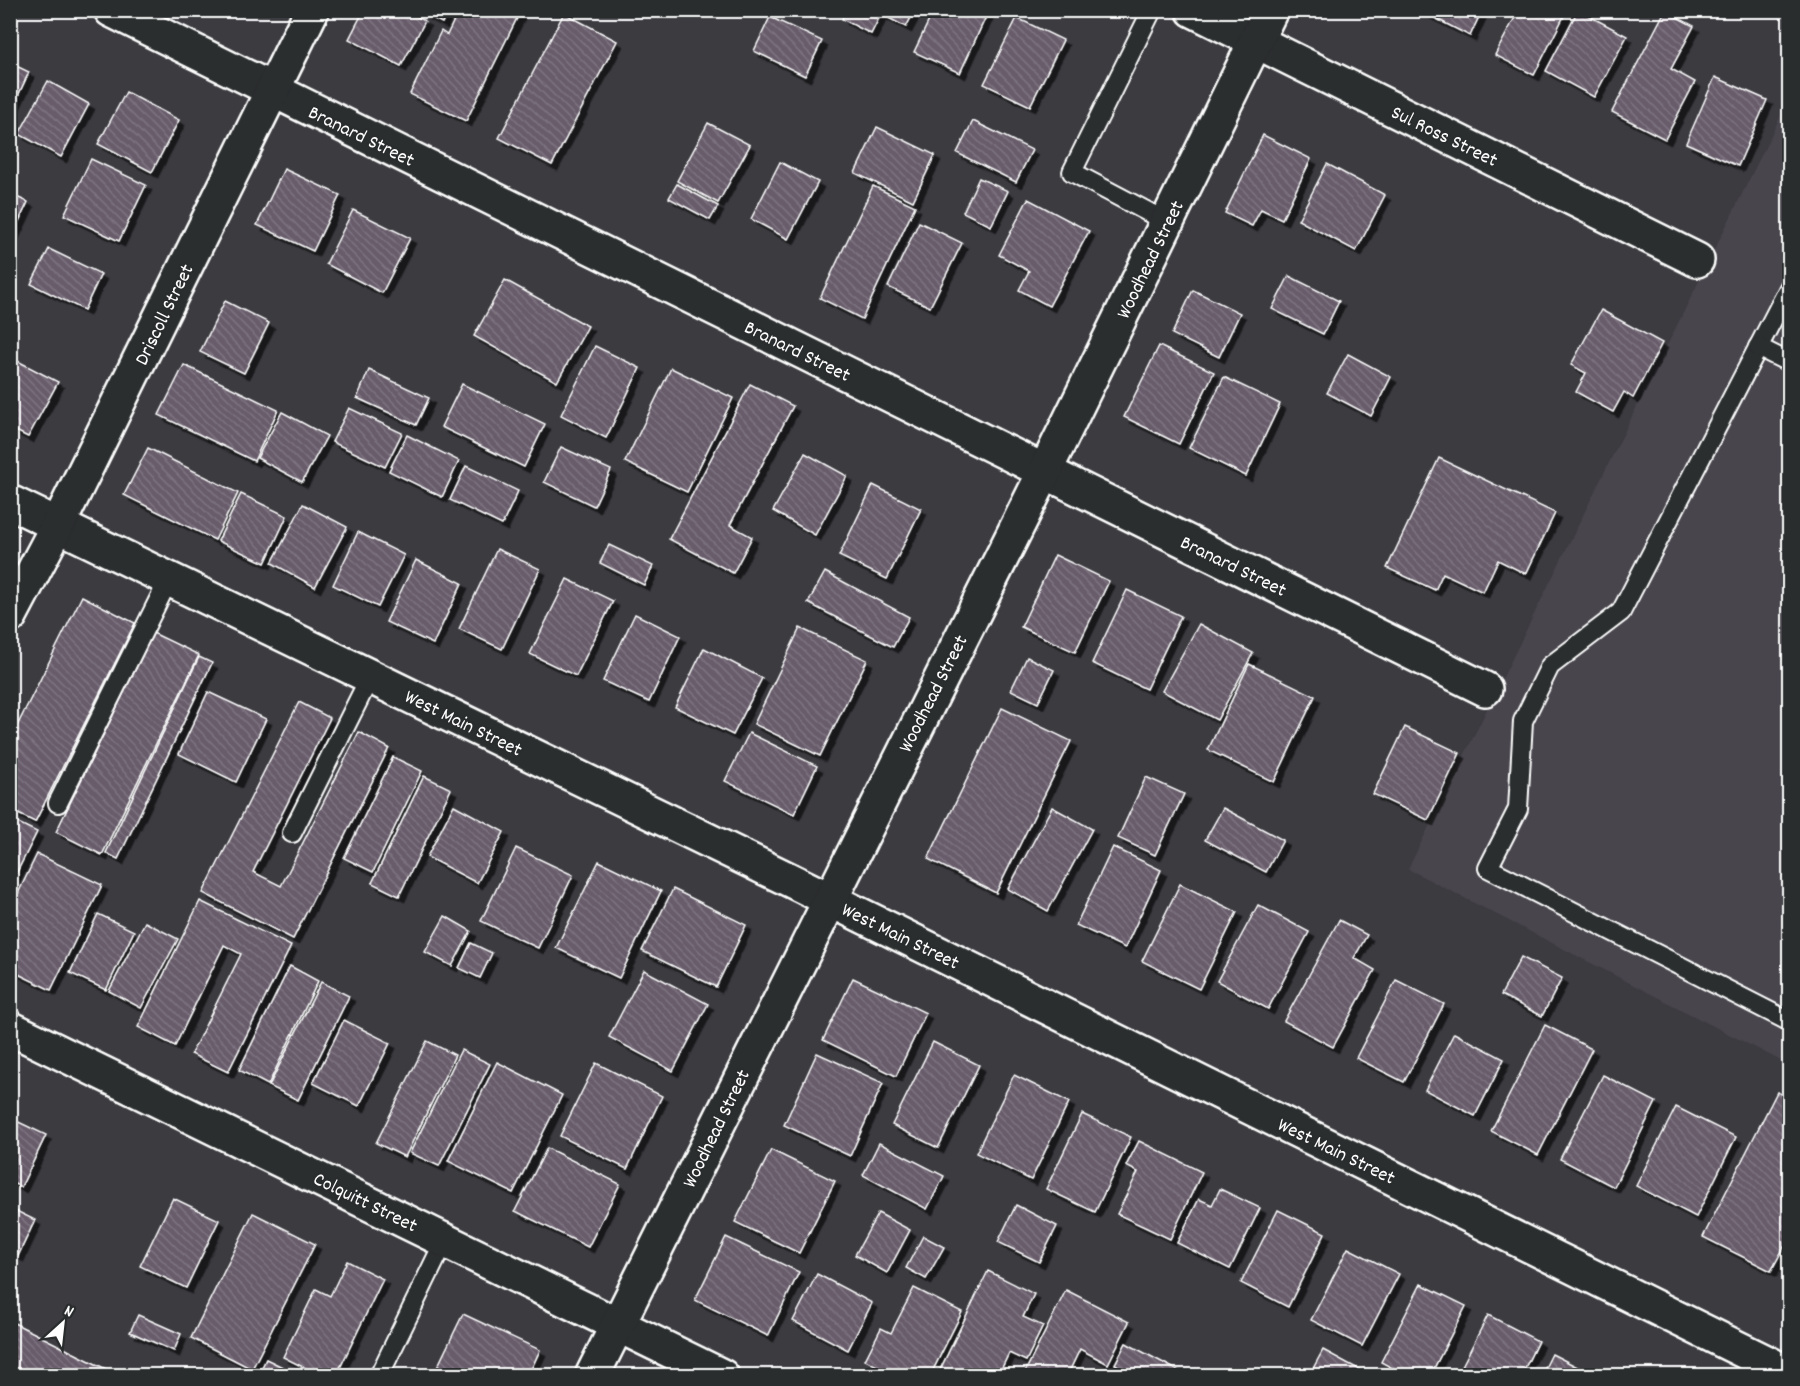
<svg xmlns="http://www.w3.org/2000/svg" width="1800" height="1386" viewBox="0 0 1800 1386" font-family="Dekko,sans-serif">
<defs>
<pattern id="building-back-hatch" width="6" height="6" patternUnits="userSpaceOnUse" patternTransform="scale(1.5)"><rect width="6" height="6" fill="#675c6b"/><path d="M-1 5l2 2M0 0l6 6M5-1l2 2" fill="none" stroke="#7e7481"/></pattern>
<filter id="shadow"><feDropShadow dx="5.5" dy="5.5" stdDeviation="0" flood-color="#0009"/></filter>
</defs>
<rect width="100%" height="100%" fill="#3c3b40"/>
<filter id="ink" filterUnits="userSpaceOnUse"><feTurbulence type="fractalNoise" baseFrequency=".0167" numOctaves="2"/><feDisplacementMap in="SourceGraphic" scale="12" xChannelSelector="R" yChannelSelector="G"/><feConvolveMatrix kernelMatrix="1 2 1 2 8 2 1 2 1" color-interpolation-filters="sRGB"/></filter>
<g filter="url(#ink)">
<path fill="#49454d" d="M 1789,99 L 1789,1065 L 1408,869 Z"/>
<g fill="url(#building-back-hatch)" stroke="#fff" stroke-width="1.5" filter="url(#shadow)">
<path d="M 364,10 L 405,10 L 425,21 L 401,66 L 349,39 Z"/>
<path d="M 417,10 L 448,10 L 442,23 Z"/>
<path d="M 459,10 L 521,10 L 466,121 L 410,94 L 441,31 L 447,35 Z"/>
<path d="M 846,10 L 915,10 L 906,27 L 881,14 L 871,34 L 842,19 Z"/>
<path d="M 934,10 L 989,10 L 960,73 L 914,52 Z"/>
<path d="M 1419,10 L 1482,10 L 1470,36 Z"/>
<path d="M 1519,10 L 1567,10 L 1534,75 L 1495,55 Z"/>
<path d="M 1578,10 L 1627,36 L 1594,97 L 1546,71 Z"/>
<path d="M 1665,11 L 1694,26 L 1671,69 L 1695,82 L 1665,139 L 1612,112 Z"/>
<path d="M 564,13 L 617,41 L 552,165 L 499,138 Z"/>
<path d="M 770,17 L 822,41 L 805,76 L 754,51 Z"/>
<path d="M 1017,18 L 1063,40 L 1030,106 L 984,84 Z"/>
<path d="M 10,63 L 29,72 L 10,113 Z"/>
<path d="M 1715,77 L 1767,100 L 1738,166 L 1686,143 Z"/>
<path d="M 48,81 L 89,104 L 61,157 L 19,134 Z"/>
<path d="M 126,92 L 179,120 L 152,172 L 98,144 Z"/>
<path d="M 973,121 L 1032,150 L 1016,182 L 957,153 Z"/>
<path d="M 708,123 L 750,145 L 718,203 L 677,181 Z"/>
<path d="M 877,127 L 935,155 L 913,201 L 855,173 Z"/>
<path d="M 1263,135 L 1311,159 L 1282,219 L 1261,209 L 1252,226 L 1225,213 Z"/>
<path d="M 91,159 L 146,185 L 119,241 L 64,215 Z"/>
<path d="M 780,162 L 818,182 L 788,239 L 751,219 Z"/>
<path d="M 1327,164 L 1385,195 L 1356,251 L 1298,220 Z"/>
<path d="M 284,169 L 340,195 L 313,251 L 257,225 Z"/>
<path d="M 979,178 L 1008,191 L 991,226 L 963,212 Z"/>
<path d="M 677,184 L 718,206 L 710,220 L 669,198 Z"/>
<path d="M 873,186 L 915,206 L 862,319 L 820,298 Z"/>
<path d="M 10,194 L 28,202 L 10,240 Z"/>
<path d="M 1028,199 L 1089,231 L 1049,306 L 1019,290 L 1029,271 L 999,255 Z"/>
<path d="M 353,210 L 410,238 L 382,293 L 326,264 Z"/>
<path d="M 919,222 L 962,243 L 930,307 L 888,287 Z"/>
<path d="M 49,249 L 101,274 L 84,310 L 31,284 Z"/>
<path d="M 1289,276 L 1339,301 L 1323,334 L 1272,309 Z"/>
<path d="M 505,280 L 588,326 L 557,382 L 474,336 Z"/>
<path d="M 1193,290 L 1240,313 L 1219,357 L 1172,334 Z"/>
<path d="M 225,301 L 269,323 L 244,373 L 200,352 Z"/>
<path d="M 1601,310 L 1662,343 L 1633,398 L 1624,392 L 1613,412 L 1576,392 L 1586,373 L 1571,365 Z"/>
<path d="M 595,346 L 640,368 L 606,438 L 561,415 Z"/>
<path d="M 1159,346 L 1214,372 L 1179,444 L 1124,417 Z"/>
<path d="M 1348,354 L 1391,377 L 1371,416 L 1327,393 Z"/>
<path d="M 10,357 L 58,382 L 28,437 L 10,428 Z"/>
<path d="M 184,365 L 278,410 L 254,461 L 159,415 Z"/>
<path d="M 671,368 L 733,398 L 687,492 L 625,462 Z"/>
<path d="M 369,370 L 429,398 L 416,425 L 357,398 Z"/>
<path d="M 1224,377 L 1280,404 L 1246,476 L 1189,448 Z"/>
<path d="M 462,384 L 545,424 L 524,467 L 441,427 Z"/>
<path d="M 750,384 L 793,406 L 730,525 L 752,537 L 733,573 L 669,539 Z"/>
<path d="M 349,408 L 402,433 L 385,467 L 332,442 Z"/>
<path d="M 282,412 L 327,436 L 302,482 L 257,458 Z"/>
<path d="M 407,435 L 459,461 L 442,497 L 389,471 Z"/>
<path d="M 561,447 L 611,470 L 594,506 L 544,482 Z"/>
<path d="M 148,448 L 238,493 L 215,540 L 124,495 Z"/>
<path d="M 805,453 L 847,476 L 815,535 L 773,511 Z"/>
<path d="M 1439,458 L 1555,513 L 1526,574 L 1498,560 L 1483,592 L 1443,573 L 1435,590 L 1387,568 Z"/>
<path d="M 466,466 L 518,491 L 502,525 L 450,500 Z"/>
<path d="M 873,485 L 921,509 L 887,579 L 839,556 Z"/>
<path d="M 241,494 L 287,516 L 265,563 L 218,541 Z"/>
<path d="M 303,504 L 347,527 L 315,587 L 272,563 Z"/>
<path d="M 358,532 L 404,555 L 378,607 L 333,585 Z"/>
<path d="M 609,545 L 653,566 L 644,585 L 600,563 Z"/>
<path d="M 497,549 L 540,569 L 502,649 L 459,629 Z"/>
<path d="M 1055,555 L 1109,581 L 1075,652 L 1021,627 Z"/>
<path d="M 416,560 L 462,583 L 433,644 L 386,622 Z"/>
<path d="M 825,572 L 909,617 L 893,647 L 808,603 Z"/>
<path d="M 567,579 L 613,601 L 576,676 L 530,654 Z"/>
<path d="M 1127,590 L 1181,616 L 1146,689 L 1092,663 Z"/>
<path d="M 82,596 L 135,623 L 35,822 L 10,810 L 10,740 Z"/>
<path d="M 635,614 L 680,636 L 649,702 L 603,681 Z"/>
<path d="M 1199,624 L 1253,653 L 1217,720 L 1162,691 Z"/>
<path d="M 800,628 L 867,660 L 820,756 L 754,724 Z"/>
<path d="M 153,633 L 199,655 L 102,855 L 56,832 Z"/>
<path d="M 704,648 L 762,678 L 733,735 L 675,707 Z"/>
<path d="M 199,657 L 212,663 L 118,859 L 106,853 Z"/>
<path d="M 1027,657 L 1054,670 L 1038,703 L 1011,690 Z"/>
<path d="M 1249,664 L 1315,696 L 1274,782 L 1208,750 Z"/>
<path d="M 208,692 L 266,719 L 236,782 L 179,754 Z"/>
<path d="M 299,702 L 330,718 L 253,872 L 281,886 L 359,732 L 389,748 L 293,939 L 203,893 Z"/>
<path d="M 1002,708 L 1071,741 L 996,893 L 928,859 Z"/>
<path d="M 1405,727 L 1460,753 L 1428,820 L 1373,794 Z"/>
<path d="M 749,733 L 817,766 L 794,814 L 725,781 Z"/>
<path d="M 393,757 L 422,771 L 373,872 L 344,858 Z"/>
<path d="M 424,776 L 451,789 L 399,896 L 372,883 Z"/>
<path d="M 1146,777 L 1184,794 L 1155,855 L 1118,838 Z"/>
<path d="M 454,805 L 504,832 L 477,883 L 427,857 Z"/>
<path d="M 1052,807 L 1092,829 L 1048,911 L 1008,889 Z"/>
<path d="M 1223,808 L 1283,840 L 1266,872 L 1205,840 Z"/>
<path d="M 10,819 L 37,832 L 10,886 Z"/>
<path d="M 1113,847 L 1161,870 L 1125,948 L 1076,925 Z"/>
<path d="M 516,848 L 573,875 L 538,948 L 481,921 Z"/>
<path d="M 37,854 L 102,885 L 51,990 L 10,970 L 10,910 Z"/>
<path d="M 599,861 L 661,891 L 619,978 L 556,948 Z"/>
<path d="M 1180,884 L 1237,912 L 1199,989 L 1142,961 Z"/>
<path d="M 673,889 L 746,925 L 716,987 L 642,951 Z"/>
<path d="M 200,901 L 291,946 L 228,1072 L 191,1054 L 241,954 L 224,945 L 175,1046 L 138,1027 Z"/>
<path d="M 1258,905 L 1309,932 L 1268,1009 L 1217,981 Z"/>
<path d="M 98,914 L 134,931 L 106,990 L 70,973 Z"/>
<path d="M 445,916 L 471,931 L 452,966 L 425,952 Z"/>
<path d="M 1339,920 L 1367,935 L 1354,958 L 1375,970 L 1333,1047 L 1284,1021 Z"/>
<path d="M 145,922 L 178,939 L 141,1008 L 109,991 Z"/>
<path d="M 471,943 L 492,953 L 480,978 L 459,968 Z"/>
<path d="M 1521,957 L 1562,978 L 1542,1016 L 1501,995 Z"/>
<path d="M 290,966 L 318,981 L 268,1085 L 239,1070 Z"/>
<path d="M 644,970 L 708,1004 L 673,1071 L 609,1037 Z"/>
<path d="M 853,978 L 926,1013 L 896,1076 L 823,1040 Z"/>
<path d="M 1396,980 L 1444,1004 L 1404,1082 L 1356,1058 Z"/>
<path d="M 321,982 L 349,996 L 298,1100 L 269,1086 Z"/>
<path d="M 344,1020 L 390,1043 L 359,1106 L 313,1083 Z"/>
<path d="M 1545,1025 L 1592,1049 L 1538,1155 L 1491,1131 Z"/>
<path d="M 1454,1033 L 1504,1059 L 1475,1116 L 1425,1090 Z"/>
<path d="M 427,1041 L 455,1055 L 405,1157 L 376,1143 Z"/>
<path d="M 933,1042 L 979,1065 L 938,1148 L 892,1125 Z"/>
<path d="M 461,1050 L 490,1064 L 439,1166 L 410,1153 Z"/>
<path d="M 817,1053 L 883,1083 L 850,1156 L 784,1125 Z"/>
<path d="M 497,1062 L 562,1095 L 513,1193 L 448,1161 Z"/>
<path d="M 596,1063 L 662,1096 L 627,1169 L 560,1136 Z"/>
<path d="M 1014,1075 L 1069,1102 L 1031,1180 L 976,1153 Z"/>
<path d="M 1603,1075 L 1656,1102 L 1614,1187 L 1560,1159 Z"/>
<path d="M 1777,1092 L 1790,1098 L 1790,1236 L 1771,1271 L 1703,1237 Z"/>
<path d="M 1676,1107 L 1736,1137 L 1696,1217 L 1636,1186 Z"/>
<path d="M 1082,1114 L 1131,1137 L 1095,1212 L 1046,1189 Z"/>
<path d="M 10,1118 L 46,1135 L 21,1187 L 10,1182 Z"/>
<path d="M 1139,1141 L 1202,1172 L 1170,1239 L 1117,1214 L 1138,1172 L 1126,1166 Z"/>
<path d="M 879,1143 L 944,1176 L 927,1209 L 863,1175 Z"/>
<path d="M 547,1148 L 620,1184 L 588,1247 L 515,1211 Z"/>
<path d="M 771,1150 L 835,1181 L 799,1253 L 735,1222 Z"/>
<path d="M 1220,1189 L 1260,1208 L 1230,1269 L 1177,1243 L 1199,1199 L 1212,1205 Z"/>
<path d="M 173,1198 L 219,1220 L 186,1288 L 140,1266 Z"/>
<path d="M 1016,1205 L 1057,1226 L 1039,1262 L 998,1242 Z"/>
<path d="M 10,1208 L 35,1220 L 18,1256 L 10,1252 Z"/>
<path d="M 1278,1210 L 1325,1233 L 1288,1307 L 1241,1283 Z"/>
<path d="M 253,1213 L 315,1244 L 252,1369 L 191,1338 Z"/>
<path d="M 878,1213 L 910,1230 L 887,1273 L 855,1255 Z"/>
<path d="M 923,1236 L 944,1247 L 926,1279 L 906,1268 Z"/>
<path d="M 726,1237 L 799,1272 L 768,1336 L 695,1300 Z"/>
<path d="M 1348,1248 L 1399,1274 L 1362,1346 L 1311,1320 Z"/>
<path d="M 347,1261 L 383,1279 L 336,1376 L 321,1376 L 283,1357 L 316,1289 L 330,1296 Z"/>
<path d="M 988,1271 L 1034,1294 L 1023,1317 L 1043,1326 L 1026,1361 L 1009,1353 L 998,1376 L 937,1376 Z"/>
<path d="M 817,1274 L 872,1303 L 848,1350 L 793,1321 Z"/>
<path d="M 1421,1284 L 1466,1306 L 1430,1376 L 1407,1376 L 1381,1362 Z"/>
<path d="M 914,1288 L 962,1312 L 930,1376 L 897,1376 L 865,1360 L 881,1328 L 891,1333 Z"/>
<path d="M 1066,1290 L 1129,1322 L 1108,1364 L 1080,1349 L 1067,1376 L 1023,1376 Z"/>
<path d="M 463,1314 L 540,1350 L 528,1376 L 433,1376 Z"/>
<path d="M 138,1315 L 181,1334 L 174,1351 L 130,1332 Z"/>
<path d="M 1488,1315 L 1538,1341 L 1521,1376 L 1457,1376 Z"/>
<path d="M 10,1321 L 120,1376 L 10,1376 Z"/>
<path d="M 1126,1343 L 1188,1376 L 1137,1376 L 1115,1364 Z"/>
<path d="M 1323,1350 L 1364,1372 L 1362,1376 L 1309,1376 Z"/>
<path d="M 1552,1354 L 1595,1376 L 1541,1376 Z"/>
<path d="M 266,1359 L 295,1373 L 294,1376 L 258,1376 Z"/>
</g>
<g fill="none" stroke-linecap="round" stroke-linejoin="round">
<g stroke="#fff" stroke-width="22">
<g id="lane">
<path d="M 1152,10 L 1072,172 L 1167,222"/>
<path d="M 1790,286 L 1621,612 L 1550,666 L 1523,721 L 1518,809 L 1488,868 L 1790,1022"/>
<path d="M 1758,347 L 1790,363"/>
<path d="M 58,803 L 169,579"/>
<path d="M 292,833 L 370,677"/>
<path d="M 379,1376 L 445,1240"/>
</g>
</g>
<g stroke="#fff" stroke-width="38">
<g id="street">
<path d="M 111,10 L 1485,689"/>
<path d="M 1193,10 L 1697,260"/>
<path d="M 10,502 L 792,881 L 1790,1374"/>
<path d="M 10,616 L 58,525 L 312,10"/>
<path d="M 10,1028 L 722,1376"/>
</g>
</g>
<g stroke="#fff" stroke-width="38">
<path id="secondary" d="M 592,1376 L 1045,471 L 1271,10"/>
</g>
<use href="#lane" stroke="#2a2d2e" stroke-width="18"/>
<use href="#street" stroke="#2a2d2e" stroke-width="33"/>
<use href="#secondary" stroke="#2a2d2e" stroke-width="33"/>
</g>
</g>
<g text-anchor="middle" stroke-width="4.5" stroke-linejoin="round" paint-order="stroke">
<g font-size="20" fill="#fff" stroke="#2a2d2e">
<text transform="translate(362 135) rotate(26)" y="7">Branard Street</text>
<text transform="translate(1445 135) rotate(26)" y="7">Sul Ross Street</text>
<text transform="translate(1149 259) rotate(-64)" y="7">Woodhead Street</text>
<text transform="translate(163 314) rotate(-64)" y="7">Driscoll Street</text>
<text transform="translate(798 350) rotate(26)" y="7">Branard Street</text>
<text transform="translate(1234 565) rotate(26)" y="7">Branard Street</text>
<text transform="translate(932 693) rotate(-63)" y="7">Woodhead Street</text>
<text transform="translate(464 722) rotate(26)" y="7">West Main Street</text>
<text transform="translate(901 935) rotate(26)" y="7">West Main Street</text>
<text transform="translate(715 1128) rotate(-64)" y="7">Woodhead Street</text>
<text transform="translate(1337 1150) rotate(26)" y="7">West Main Street</text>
<text transform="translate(366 1201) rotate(26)" y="7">Colquitt Street</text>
</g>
</g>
<rect width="1800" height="1386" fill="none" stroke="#2a2d2e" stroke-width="36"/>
<rect x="18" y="18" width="1764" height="1350" fill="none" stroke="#fff" stroke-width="2" filter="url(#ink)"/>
<g transform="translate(63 1323) rotate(27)" stroke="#2a2d2e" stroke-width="4.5" paint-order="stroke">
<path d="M0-4.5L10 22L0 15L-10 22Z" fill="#ffffff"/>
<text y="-9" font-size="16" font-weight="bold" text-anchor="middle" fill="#ffffff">N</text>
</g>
</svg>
